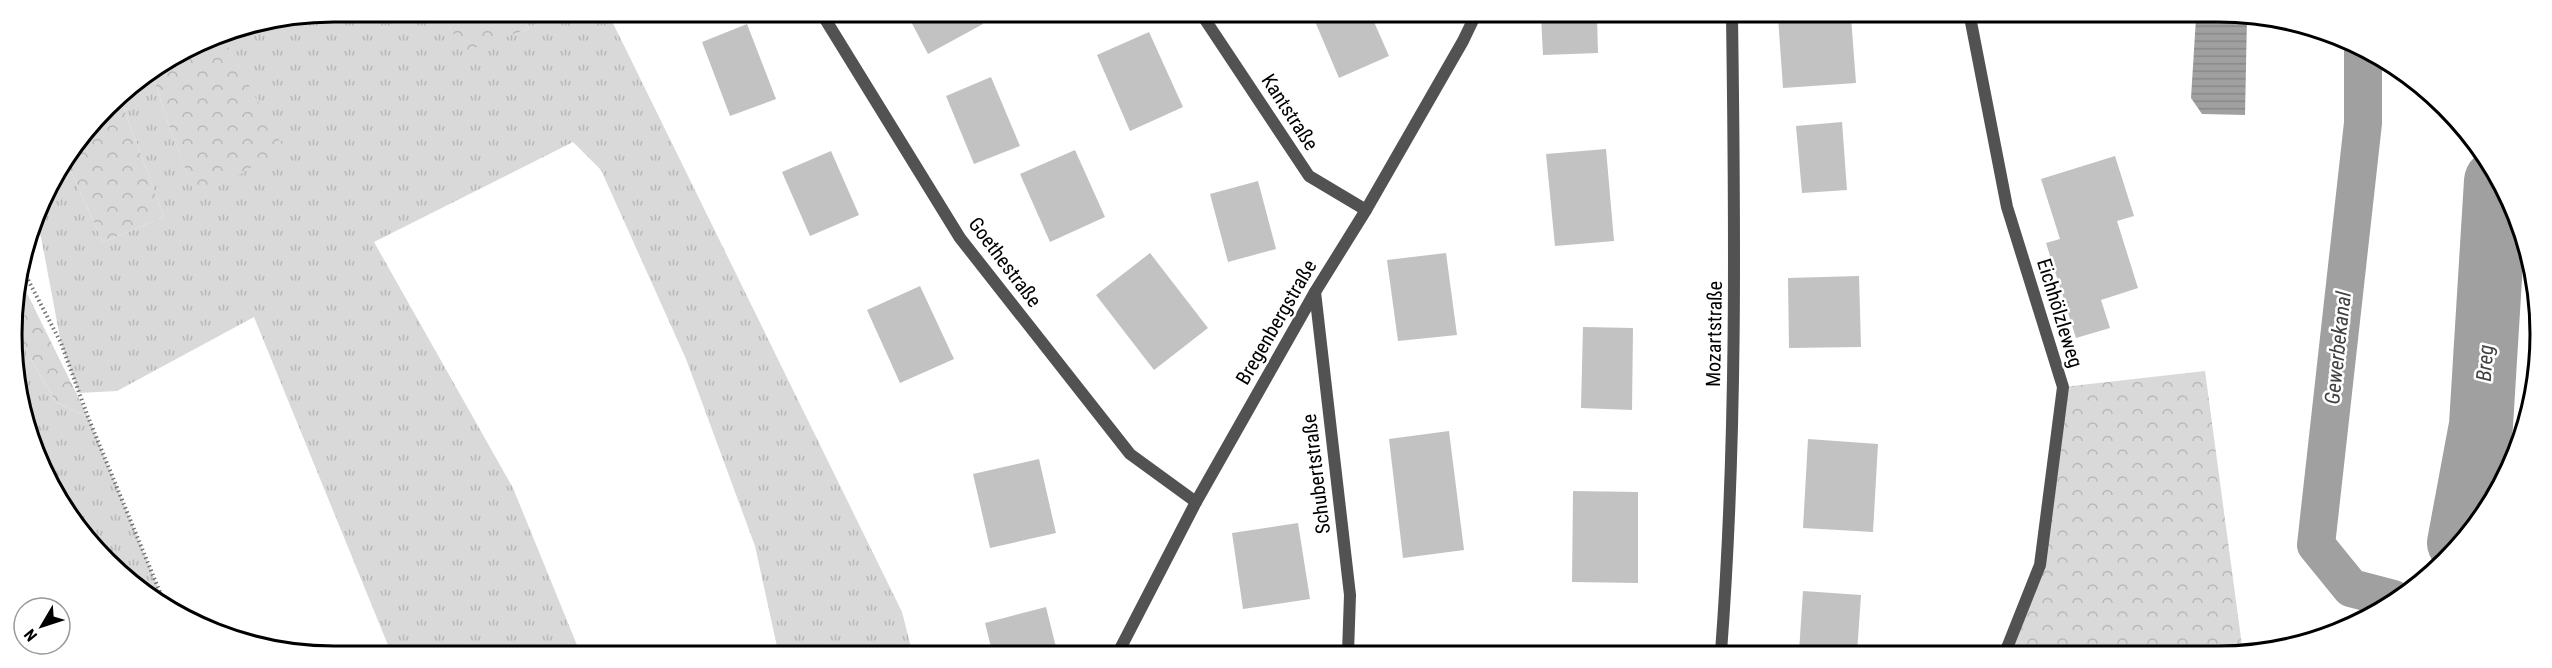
<svg xmlns="http://www.w3.org/2000/svg" width="2552" height="668" viewBox="0 0 2552 668" font-family="'Roboto Condensed',sans-serif">
<defs>
<pattern id="grass-tufts" width="24" height="20" patternUnits="userSpaceOnUse" patternTransform="scale(1.5)"><rect width="24" height="20" fill="#d9d9d9"/><path d="M3 7l-1-3M5 7V3M7 7l1-3M15 17l-1-3M17 17v-4M19 17l1-3" fill="none" stroke="#b8b8b8"/></pattern>
<pattern id="forest-crowns" width="20" height="18" patternUnits="userSpaceOnUse" patternTransform="scale(1.5)"><rect width="20" height="18" fill="#d9d9d9"/><path d="M2 6a3 3 0 1 1 6 0M12 15a3 3 0 1 1 6 0" fill="none" stroke="#b8b8b8"/></pattern>
<pattern id="water-rules" width="6" height="5" patternUnits="userSpaceOnUse" patternTransform="scale(1.5)"><rect width="6" height="5" fill="#a0a0a0"/><path d="M0 2.5h6" fill="none" stroke="#888"/></pattern>
</defs>
<rect width="100%" height="100%" fill="#fff"/>
<g fill="url(#grass-tufts)">
<path d="M 334,12 L 442,12 L 463,51 L 529,29 L 522,13 L 608,13 L 902,612 L 912,651 L 778,651 L 755,546 L 686,359 L 601,170 L 573,142 L 374,242 L 513,488 L 579,650 L 390,650 L 254,317 L 117,391 L 79,393 L 61,343 L 41,237 L 36,227 L 45,191 L 67,163 L 103,242 L 164,217 L 119,95 L 152,73 L 170,129 L 197,198 L 283,149 L 221,34 Z"/>
<path d="M 16,334 L 56,402 L 88,417 L 166,607 L 79,530 L 29,437 Z"/>
</g>
<g fill="url(#forest-crowns)">
<path d="M 442,12 L 522,13 L 529,29 L 463,52 Z"/>
<path d="M 221,34 L 284,149 L 197,199 L 170,129 L 152,73 L 211,36 Z"/>
<path d="M 119,95 L 164,217 L 103,242 L 67,163 Z"/>
<path d="M 21,281 L 88,417 L 56,402 L 16,334 L 13,313 Z"/>
<path d="M 2205,371 L 2243,653 L 2005,653 L 2040,565 L 2063,387 Z"/>
</g>
<path fill="url(#water-rules)" d="M 2196,18 L 2247,18 L 2245,115 L 2202,114 L 2191,98 Z"/>
<g fill="none" stroke-linecap="round" stroke-linejoin="round">
<path stroke="#a0a0a0" stroke-width="38" d="M 2363,52 L 2363,123 L 2316,545 L 2351,588 L 2393,599"/>
<path stroke="#a0a0a0" stroke-width="64" d="M 2459,543 L 2481,425 L 2496,181"/>
</g>
<g fill="#c2c2c2">
<path d="M 907,14 L 977,14 L 983,24 L 928,54 Z"/>
<path d="M 1324,15 L 1371,15 L 1389,56 L 1339,78 L 1314,19 Z"/>
<path d="M 1541,16 L 1597,16 L 1598,53 L 1543,55 Z"/>
<path d="M 1778,17 L 1851,17 L 1856,83 L 1783,88 Z"/>
<path d="M 747,24 L 776,99 L 730,116 L 702,42 Z"/>
<path d="M 1149,32 L 1183,107 L 1130,131 L 1097,55 Z"/>
<path d="M 991,77 L 1020,146 L 974,164 L 946,96 Z"/>
<path d="M 1842,122 L 1847,190 L 1802,193 L 1796,126 Z"/>
<path d="M 1606,149 L 1614,241 L 1555,246 L 1546,154 Z"/>
<path d="M 1075,150 L 1105,217 L 1050,242 L 1020,174 Z"/>
<path d="M 831,151 L 859,215 L 810,236 L 782,172 Z"/>
<path d="M 2115,156 L 2134,216 L 2117,221 L 2138,288 L 2101,300 L 2110,328 L 2076,338 L 2046,243 L 2060,239 L 2041,179 Z"/>
<path d="M 1258,181 L 1276,249 L 1228,262 L 1210,194 Z"/>
<path d="M 1150,253 L 1208,328 L 1154,370 L 1096,295 Z"/>
<path d="M 1446,253 L 1457,335 L 1398,341 L 1387,260 Z"/>
<path d="M 1859,276 L 1861,347 L 1789,348 L 1788,278 Z"/>
<path d="M 920,286 L 954,359 L 900,383 L 867,310 Z"/>
<path d="M 1583,327 L 1633,328 L 1632,410 L 1581,408 Z"/>
<path d="M 1449,431 L 1464,550 L 1403,558 L 1389,439 Z"/>
<path d="M 1808,439 L 1878,444 L 1873,532 L 1803,528 Z"/>
<path d="M 1039,459 L 1056,533 L 990,548 L 973,474 Z"/>
<path d="M 1573,491 L 1638,492 L 1638,583 L 1572,582 Z"/>
<path d="M 1298,523 L 1310,599 L 1243,609 L 1232,533 Z"/>
<path d="M 1803,591 L 1861,595 L 1857,653 L 1799,652 Z"/>
<path d="M 1046,607 L 1057,651 L 992,651 L 985,623 Z"/>
</g>
<g fill="none" stroke-linecap="round" stroke-linejoin="round">
<path stroke="#747474" stroke-width="4" stroke-dasharray="1.5 3" stroke-linecap="butt" d="M 24,272 L 61,343 L 88,417 L 166,607"/>
<g stroke="#525252" stroke-width="12">
<path d="M 822,14 L 960,238 L 1130,454 L 1196,502"/>
<path d="M 1202,15 L 1309,176 L 1366,210"/>
<path d="M 1970,17 L 2007,207 L 2063,387 L 2040,565 L 2005,653"/>
<path d="M 1315,292 L 1350,595 L 1348,652"/>
<path d="M 1119,651 L 1196,502 L 1315,292 L 1366,210 L 1463,41 L 1475,16"/>
<path d="M 1721,652 C 1737,441 1735,229 1732,16"/>
</g>
</g>
<g text-anchor="middle" stroke-width="5" stroke-linejoin="round" paint-order="stroke">
<g font-size="20" fill="#000" stroke="#fff">
<text transform="translate(1290 112) rotate(57)" y="7">Kantstraße</text>
<text transform="translate(1005 262) rotate(53)" y="7">Goethestraße</text>
<text transform="translate(2060 313) rotate(73)" y="7">Eichhölzleweg</text>
<text transform="translate(1276 322) rotate(-60)" y="7">Bregenbergstraße</text>
<text transform="translate(1714 334) rotate(-89)" y="7">Mozartstraße</text>
<text transform="translate(1316 474) rotate(-97)" y="7">Schubertstraße</text>
</g>
<g font-size="21" font-style="italic" fill="#414141" stroke="#fff">
<text transform="translate(2338 348) rotate(-84)" y="7">Gewerbekanal</text>
<text transform="translate(2485 363) rotate(-86)" y="7">Breg</text>
</g>
</g>
<path d="M0 0H2552V668H0ZM334 22H2218A312 312 0 0 1 2530 334V334A312 312 0 0 1 2218 646H334A312 312 0 0 1 22 334V334A312 312 0 0 1 334 22Z" fill="#fff" fill-rule="evenodd"/>
<path fill="none" stroke="#000" stroke-width="3" d="M334 22H2218A312 312 0 0 1 2530 334V334A312 312 0 0 1 2218 646H334A312 312 0 0 1 22 334V334A312 312 0 0 1 334 22Z"/>
<g transform="translate(42 626) rotate(231)"><circle r="28" fill="#ffffff" stroke="#999999" stroke-width="1.5"/>
<path d="M0-4.5L10 22L0 15L-10 22Z" fill="#000000"/>
<text y="-9" font-size="16" font-weight="bold" text-anchor="middle" fill="#000000">N</text>
</g>
</svg>
